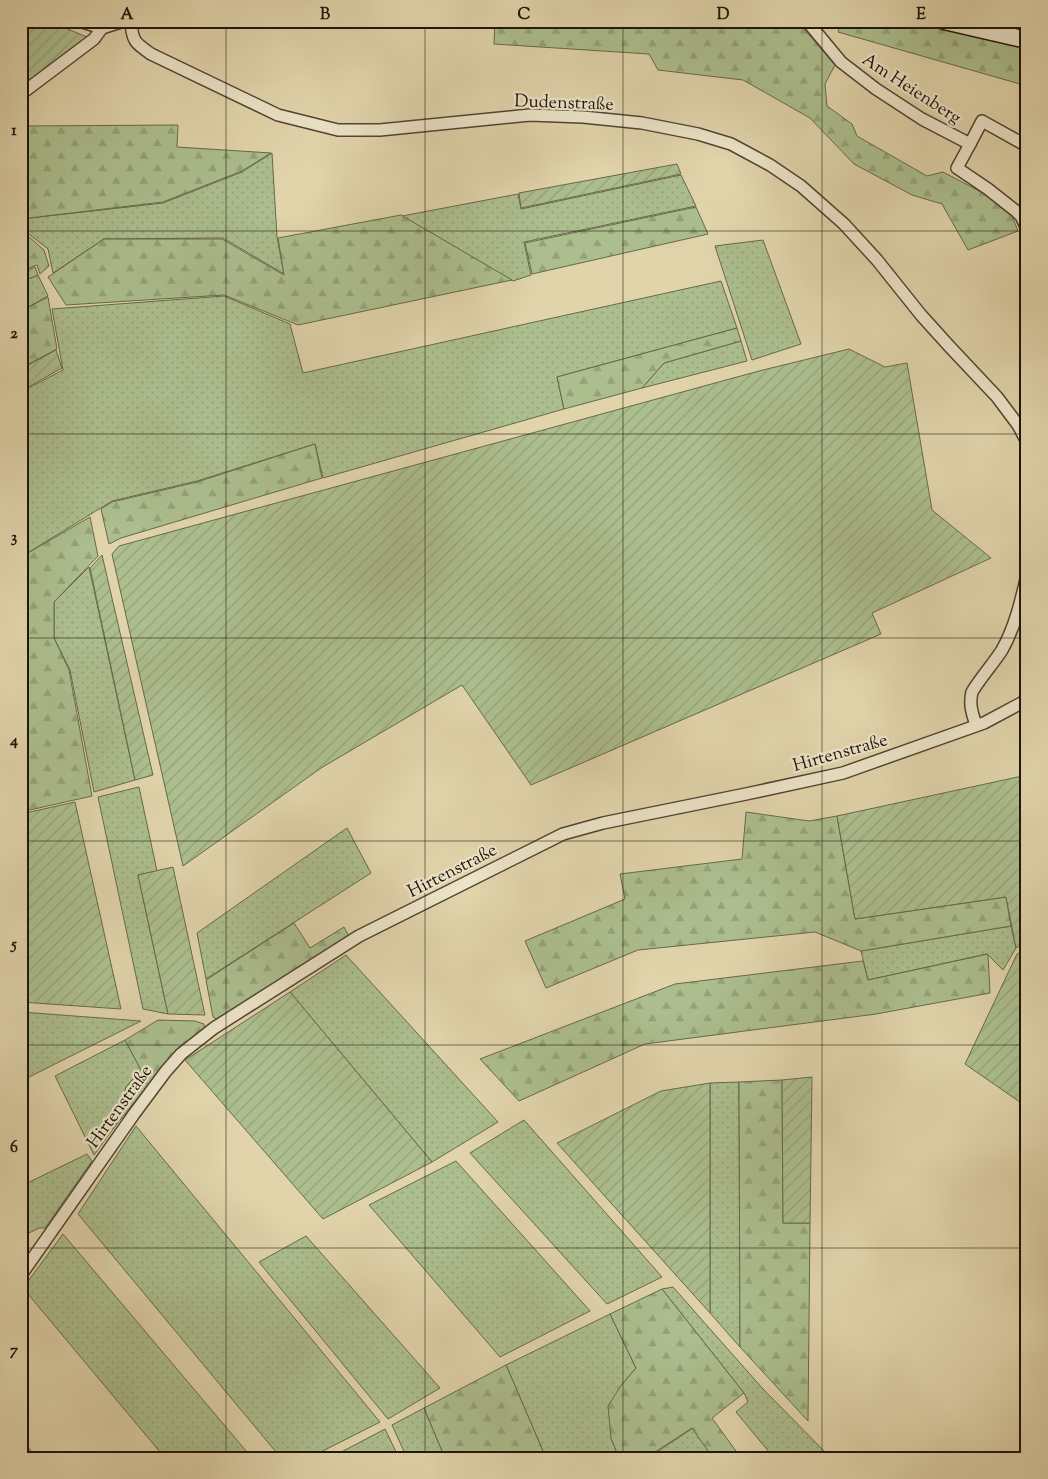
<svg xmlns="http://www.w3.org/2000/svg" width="1048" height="1479" viewBox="0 0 1048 1479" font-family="'Sorts Mill Goudy',serif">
<defs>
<pattern id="grass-dots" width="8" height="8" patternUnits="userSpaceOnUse" patternTransform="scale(1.25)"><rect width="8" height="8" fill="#acbe8e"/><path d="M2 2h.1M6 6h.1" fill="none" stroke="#94a279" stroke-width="1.8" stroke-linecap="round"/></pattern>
<pattern id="forest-firs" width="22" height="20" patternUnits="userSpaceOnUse" patternTransform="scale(1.25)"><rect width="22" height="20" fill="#acbe8e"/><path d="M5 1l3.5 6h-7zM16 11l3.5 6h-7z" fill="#94a279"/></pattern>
<pattern id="garden-furrows" width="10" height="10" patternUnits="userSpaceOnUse" patternTransform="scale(1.25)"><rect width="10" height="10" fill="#acbe8e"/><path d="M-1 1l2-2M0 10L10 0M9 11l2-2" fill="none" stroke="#94a279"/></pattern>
</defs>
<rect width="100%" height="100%" fill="#e1d4ab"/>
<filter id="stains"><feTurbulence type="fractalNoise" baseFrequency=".004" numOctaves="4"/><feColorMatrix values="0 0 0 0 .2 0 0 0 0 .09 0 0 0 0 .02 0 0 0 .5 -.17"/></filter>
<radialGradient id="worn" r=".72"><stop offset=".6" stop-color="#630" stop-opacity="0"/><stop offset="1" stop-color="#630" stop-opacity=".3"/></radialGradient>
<g fill="url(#grass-dots)" stroke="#66694c">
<path d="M 272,153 L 277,237 L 284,274 L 223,238 L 104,239 L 53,273 L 48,249 L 21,228 L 21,219 L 163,203 L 242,172 Z"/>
<path d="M 681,175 L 696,206 L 524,242 L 531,275 L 513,281 L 402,216 L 518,194 L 521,209 Z"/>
<path d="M 763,240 L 801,344 L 752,360 L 715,246 Z"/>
<path d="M 38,275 L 48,296 L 21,311 L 21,282 Z"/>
<path d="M 721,281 L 737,328 L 557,377 L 564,409 L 323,478 L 315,444 L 197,481 L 112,501 L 21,557 L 21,392 L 63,370 L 52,309 L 224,296 L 290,324 L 303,373 Z"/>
<path d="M 741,341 L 747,361 L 642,388 L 664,363 Z"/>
<path d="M 89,567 L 135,780 L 94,792 L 70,670 L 54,638 L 54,602 Z"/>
<path d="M 139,787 L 157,871 L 138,875 L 168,1014 L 143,1009 L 98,797 Z"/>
<path d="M 347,828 L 371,873 L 206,979 L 197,933 Z"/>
<path d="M 1011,926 L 1016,948 L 1003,970 L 987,954 L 868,980 L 861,951 Z"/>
<path d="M 346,955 L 498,1122 L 432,1162 L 290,992 Z"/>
<path d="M 21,1012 L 141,1021 L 21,1081 Z"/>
<path d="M 125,1040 L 141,1070 L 126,1087 L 116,1125 L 94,1155 L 55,1076 Z"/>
<path d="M 739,1082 L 740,1347 L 710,1313 L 710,1083 Z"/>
<path d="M 524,1120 L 662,1277 L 607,1304 L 470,1153 Z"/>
<path d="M 136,1126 L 380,1422 L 309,1458 L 281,1458 L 78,1214 Z"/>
<path d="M 87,1154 L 92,1161 L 45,1228 L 39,1228 L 21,1237 L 21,1186 Z"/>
<path d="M 456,1161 L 590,1311 L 500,1357 L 369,1205 Z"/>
<path d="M 63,1234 L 252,1458 L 165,1458 L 23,1288 Z"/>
<path d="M 306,1236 L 440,1388 L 388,1419 L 259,1262 Z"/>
<path d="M 673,1287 L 763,1389 L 831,1458 L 774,1458 L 736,1412 L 748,1402 L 744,1393 L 662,1289 Z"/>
<path d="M 610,1314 L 636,1368 L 620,1387 L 611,1438 L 619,1458 L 546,1458 L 506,1365 Z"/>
<path d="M 424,1408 L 445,1458 L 407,1458 L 392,1425 Z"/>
<path d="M 693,1428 L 713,1458 L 653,1458 L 651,1456 Z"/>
<path d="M 385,1429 L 399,1458 L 330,1458 Z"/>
</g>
<g fill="url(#forest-firs)" stroke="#66694c">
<path d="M 495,21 L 797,21 L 835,65 L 825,84 L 827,106 L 852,124 L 857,136 L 927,176 L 943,172 L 983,193 L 1012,216 L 1018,231 L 968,250 L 942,204 L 912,195 L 854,164 L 810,118 L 743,80 L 658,70 L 649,54 L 494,44 Z"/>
<path d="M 842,21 L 899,21 L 1027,46 L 1027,86 L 838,32 Z"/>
<path d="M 178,125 L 177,147 L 271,153 L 242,171 L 163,202 L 21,219 L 21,126 Z"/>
<path d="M 696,207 L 708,234 L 532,274 L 525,243 Z"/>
<path d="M 401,215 L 512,280 L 298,325 L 224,295 L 66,305 L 48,277 L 104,239 L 222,239 L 284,275 L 278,238 Z"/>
<path d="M 21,230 L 44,250 L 49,266 L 40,274 L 37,265 L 21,271 Z"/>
<path d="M 48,297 L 57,349 L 21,368 L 21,311 Z"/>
<path d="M 737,328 L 741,341 L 664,363 L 642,388 L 564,409 L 557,377 Z"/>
<path d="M 315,444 L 322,478 L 121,538 L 109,544 L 101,509 L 112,502 L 197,482 Z"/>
<path d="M 90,517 L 98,556 L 54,602 L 54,638 L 69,670 L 92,796 L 21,812 L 21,557 Z"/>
<path d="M 746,812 L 809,821 L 837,816 L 855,919 L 1006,897 L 1011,926 L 861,951 L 815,932 L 638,950 L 546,988 L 525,941 L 625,899 L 620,874 L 742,859 Z"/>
<path d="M 294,923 L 310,948 L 344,927 L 351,940 L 220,1021 L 213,1017 L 206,980 Z"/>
<path d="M 988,954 L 990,993 L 876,1014 L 645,1044 L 519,1101 L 480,1059 L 675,984 L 863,961 L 868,980 Z"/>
<path d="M 158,1020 L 195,1021 L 204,1024 L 205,1031 L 171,1057 L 116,1125 L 126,1087 L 141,1070 L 125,1040 Z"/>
<path d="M 782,1080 L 783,1223 L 810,1223 L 808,1421 L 740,1347 L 739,1082 Z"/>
<path d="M 662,1289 L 744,1393 L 712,1418 L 741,1458 L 713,1458 L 692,1428 L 646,1458 L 619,1458 L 611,1438 L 608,1406 L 620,1387 L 636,1368 L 610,1314 Z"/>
<path d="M 506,1365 L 546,1458 L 445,1458 L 424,1408 Z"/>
</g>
<g fill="url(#garden-furrows)" stroke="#66694c">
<path d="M 21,21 L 49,21 L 89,38 L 21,89 Z"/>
<path d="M 677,164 L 681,174 L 521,208 L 519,193 Z"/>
<path d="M 35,267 L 38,275 L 21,282 L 21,273 Z"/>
<path d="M 849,349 L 885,367 L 907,363 L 932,510 L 991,558 L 872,613 L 881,634 L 531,785 L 462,685 L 321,768 L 183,866 L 112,554 L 119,546 L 759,371 Z"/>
<path d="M 56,350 L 62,368 L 21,391 L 21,369 Z"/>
<path d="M 102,555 L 153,775 L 135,780 L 90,568 Z"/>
<path d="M 1027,775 L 1027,942 L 1016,948 L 1006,897 L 855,919 L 837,816 Z"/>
<path d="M 75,802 L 121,1009 L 21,1002 L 21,814 Z"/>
<path d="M 173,867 L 205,1015 L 168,1014 L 138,875 Z"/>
<path d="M 1027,949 L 1027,1107 L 965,1064 L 1017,954 Z"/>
<path d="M 290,992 L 432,1162 L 323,1219 L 185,1060 Z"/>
<path d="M 812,1077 L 810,1223 L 783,1223 L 782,1080 Z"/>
<path d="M 710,1083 L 710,1313 L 557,1143 L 661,1091 Z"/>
<path d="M 21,1439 L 37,1458 L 21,1458 Z"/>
</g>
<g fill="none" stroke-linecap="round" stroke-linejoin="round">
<g stroke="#504432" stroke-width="14">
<g id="minor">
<path d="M 79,21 L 102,28 L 124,21"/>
<path d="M 131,21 C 132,41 135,43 151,54 L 278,115 L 338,130 L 380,130 L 530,115 L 583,117 L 642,123 L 698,134 L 731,144 L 770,165 L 801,186 L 844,224 L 877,260 L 921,315 L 949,346 L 997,397 L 1018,425 L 1027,442"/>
<path d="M 807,21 L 841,62 L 876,89 L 922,119 L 970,144 L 982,121 L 1027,146"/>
<path d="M 21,94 L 94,39 L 102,28"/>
<path d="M 970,144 L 957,168 L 988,189 L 1017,212 L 1021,216 L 1027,229"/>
<path d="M 976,725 C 972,713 969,704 972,692 C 981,677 993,664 1002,650 C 1015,627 1021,601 1027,575"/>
<path d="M 21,1275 L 134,1114 L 166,1071 L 181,1054 L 214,1028 L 359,936 L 563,834 L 603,823 L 746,794 L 843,773 L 984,723 L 1027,700"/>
</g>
</g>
<g stroke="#1f140a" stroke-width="19">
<path id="secondary" d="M 944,21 L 1027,40"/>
</g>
<use href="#minor" stroke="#ece3c8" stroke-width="11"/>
<use href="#secondary" stroke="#ece3c8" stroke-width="16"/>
</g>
<path fill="none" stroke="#1f140a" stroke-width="1" stroke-opacity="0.55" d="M 226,21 L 226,1458M 425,21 L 425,1458M 623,21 L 623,1458M 822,21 L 822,1458M 21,231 L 1027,231M 21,434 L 1027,434M 21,638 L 1027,638M 21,841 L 1027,841M 21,1045 L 1027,1045M 21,1248 L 1027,1248"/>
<g text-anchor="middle" stroke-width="4.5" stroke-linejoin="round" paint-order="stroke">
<g font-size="18" fill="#1f140a" stroke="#ece3c8">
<text transform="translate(912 88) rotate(33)" y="6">Am Heienberg</text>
<text transform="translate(564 102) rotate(2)" y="6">Dudenstraße</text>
<text transform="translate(840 752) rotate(-16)" y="6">Hirtenstraße</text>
<text transform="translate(452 870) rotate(-27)" y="6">Hirtenstraße</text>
<text transform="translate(119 1106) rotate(-54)" y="6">Hirtenstraße</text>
</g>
</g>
<rect width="1048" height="1479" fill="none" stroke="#e1d4ab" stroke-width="55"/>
<rect x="28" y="28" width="992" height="1424" fill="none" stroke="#1f140a" stroke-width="2"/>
<g font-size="16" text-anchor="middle" font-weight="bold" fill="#1f140a">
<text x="127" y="19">A</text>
<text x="325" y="19">B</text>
<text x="524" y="19">C</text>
<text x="723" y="19">D</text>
<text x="921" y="19">E</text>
<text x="14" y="135">1</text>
<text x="14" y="338">2</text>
<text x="14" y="542">3</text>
<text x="14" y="745">4</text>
<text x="14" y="949">5</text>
<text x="14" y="1152">6</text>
<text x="14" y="1355">7</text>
</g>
<rect width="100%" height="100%" filter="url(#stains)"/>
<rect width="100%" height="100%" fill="url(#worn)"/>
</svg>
